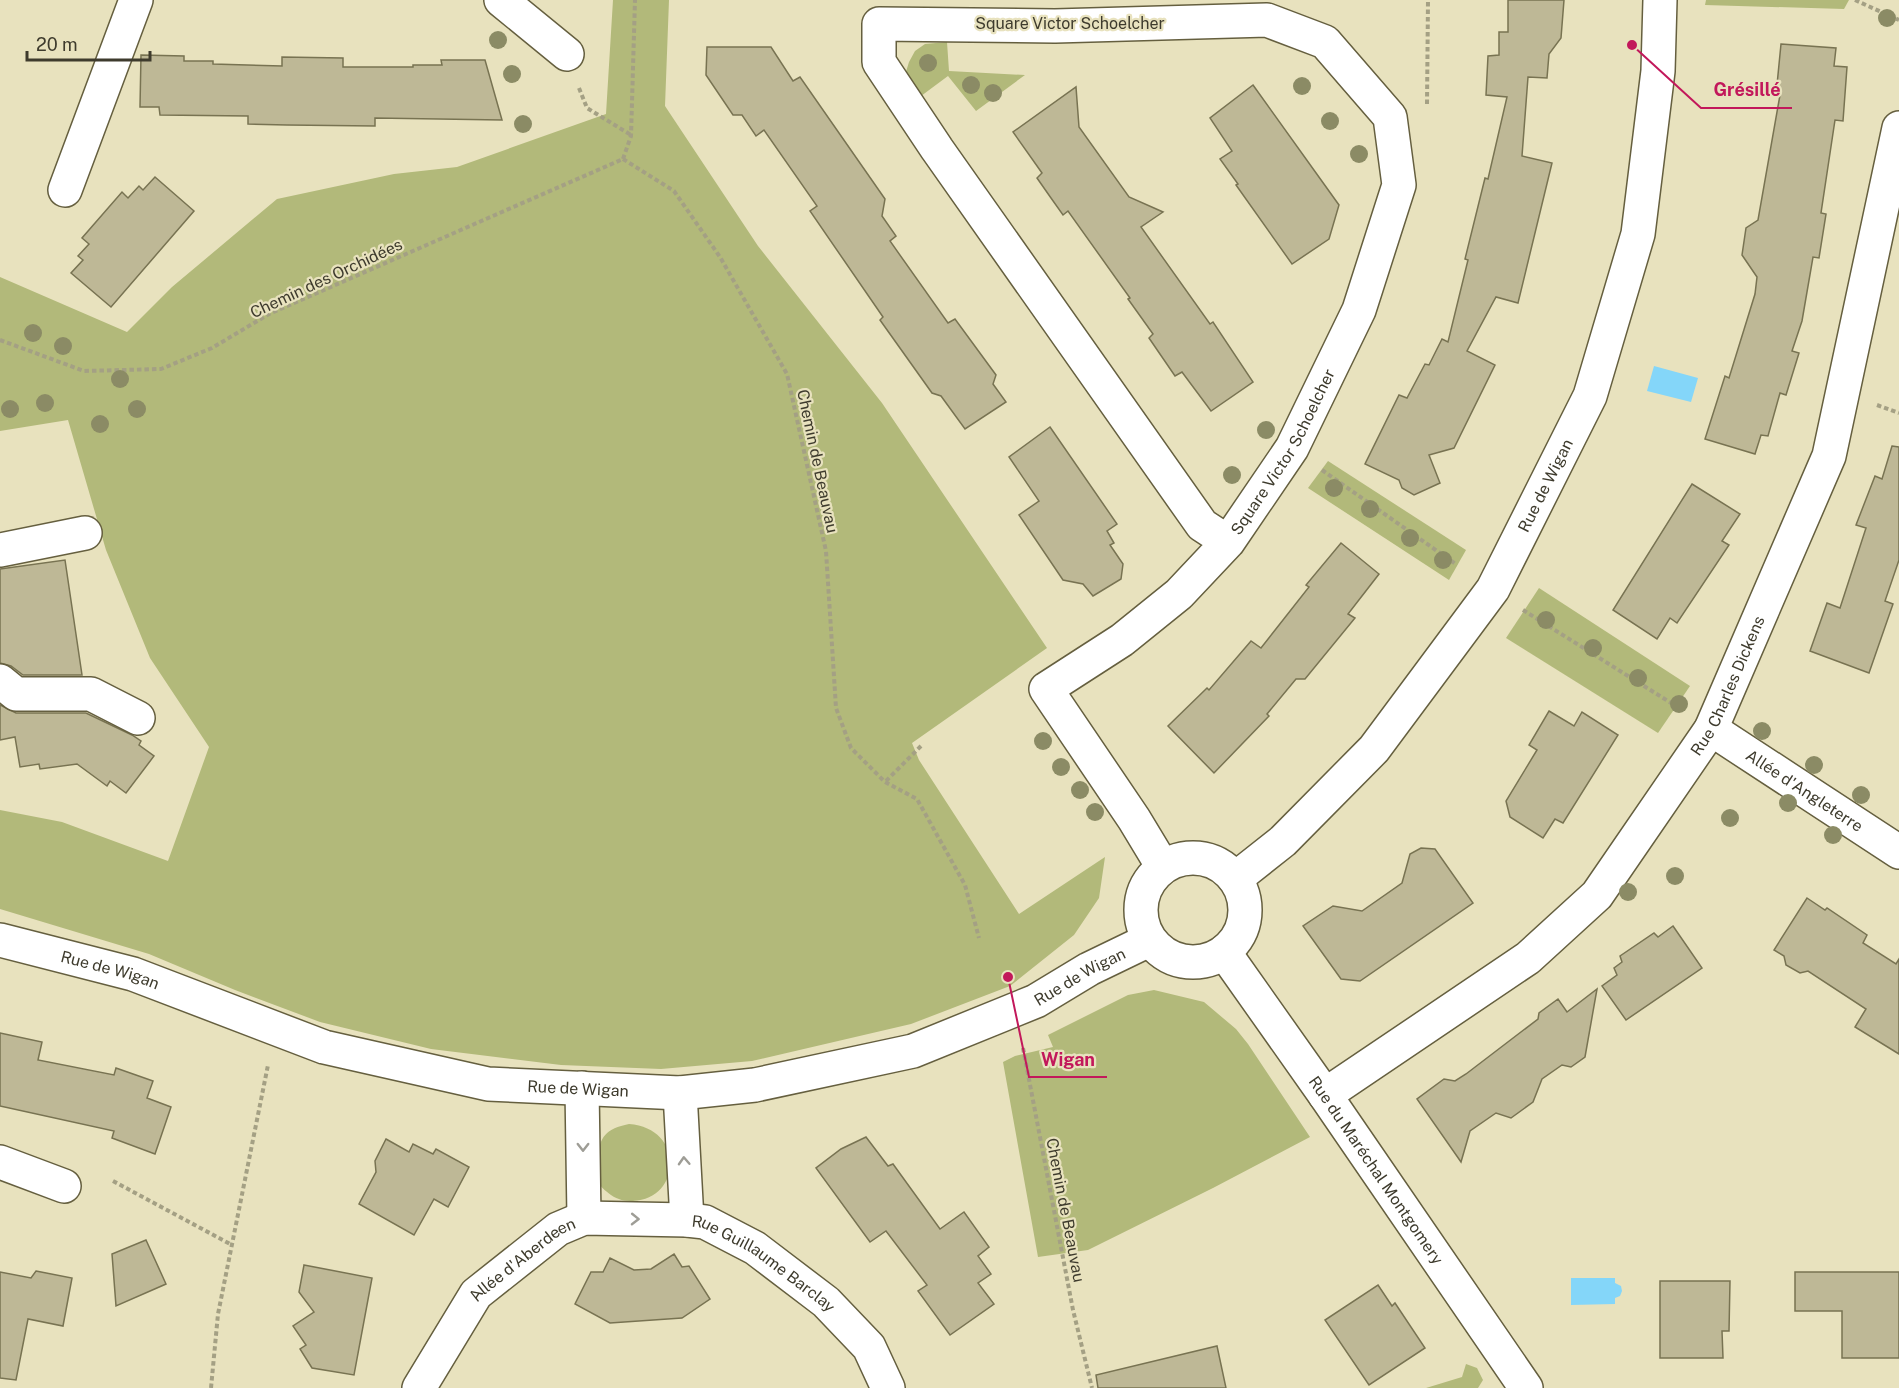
<svg xmlns="http://www.w3.org/2000/svg" width="1899" height="1388" viewBox="0 0 1899 1388" font-family="'Public Sans',sans-serif">
<rect width="100%" height="100%" fill="#e8e2be"/>
<g fill="#b2b97a">
<path d="M 613,0 L 669,0 L 665,106 L 758,246 L 882,403 L 1047,648 L 912,743 L 919,760 L 1019,914 L 1105,857 L 1099,898 L 1074,935 L 1010,986 L 911,1024 L 752,1061 L 661,1069 L 561,1065 L 431,1049 L 320,1022 L 235,990 L 149,954 L 0,909 L 0,810 L 62,822 L 168,861 L 209,747 L 150,658 L 106,550 L 68,420 L 0,431 L 0,277 L 127,332 L 172,287 L 277,199 L 394,174 L 457,167 L 606,114 Z"/>
<path d="M 1706,0 L 1849,0 L 1844,9 L 1705,5 Z"/>
<path d="M 947,42 L 949,71 L 1025,75 L 976,111 L 948,76 L 917,99 L 905,75 L 909,62 L 915,51 L 925,44 Z"/>
<path d="M 1328,461 L 1466,550 L 1449,580 L 1308,488 Z"/>
<path d="M 1539,588 L 1690,686 L 1658,733 L 1506,638 Z"/>
<path d="M 1154,990 L 1204,1002 L 1236,1029 L 1248,1044 L 1310,1137 L 1213,1188 L 1088,1250 L 1038,1257 L 1003,1062 L 1015,1056 L 1053,1047 L 1048,1035 L 1128,995 Z"/>
<path d="M 629,1124 C 685,1128 682,1199 633,1201 C 625,1201 618,1200 611,1195 C 606,1191 598,1186 597,1178 C 596,1173 597,1166 598,1160 C 599,1136 606,1129 629,1124 Z"/>
<path d="M 1466,1364 L 1477,1368 L 1483,1380 L 1478,1388 L 1426,1388 L 1462,1377 Z"/>
</g>
<g fill="#84d6f9">
<path d="M 1654,366 L 1698,378 L 1691,402 L 1647,391 Z"/>
<path d="M 1571,1278 L 1615,1278 L 1615,1283 L 1621,1286 L 1622,1291 L 1620,1296 L 1615,1298 L 1615,1304 L 1571,1305 Z"/>
</g>
<g fill="#beb896" stroke="#787352" stroke-width="1.5">
<path d="M 1508,0 L 1564,0 L 1561,38 L 1549,54 L 1547,78 L 1528,77 L 1522,156 L 1552,163 L 1518,303 L 1496,297 L 1467,351 L 1495,365 L 1454,448 L 1429,455 L 1440,483 L 1414,495 L 1402,488 L 1399,480 L 1365,464 L 1399,395 L 1407,398 L 1425,364 L 1429,365 L 1442,339 L 1448,342 L 1468,260 L 1465,259 L 1485,178 L 1488,179 L 1507,97 L 1486,95 L 1488,56 L 1499,55 L 1499,32 L 1508,32 Z"/>
<path d="M 1781,44 L 1836,48 L 1834,66 L 1847,67 L 1843,121 L 1835,120 L 1821,213 L 1826,214 L 1819,258 L 1813,257 L 1802,321 L 1792,351 L 1799,353 L 1786,395 L 1780,393 L 1768,436 L 1761,435 L 1755,454 L 1705,439 L 1725,376 L 1729,378 L 1755,294 L 1757,277 L 1742,255 L 1746,228 L 1758,220 L 1780,95 L 1776,95 Z"/>
<path d="M 707,47 L 771,47 L 793,81 L 800,77 L 885,199 L 882,216 L 896,236 L 890,241 L 948,323 L 955,319 L 996,375 L 993,384 L 1006,402 L 965,429 L 941,396 L 932,393 L 880,320 L 883,317 L 810,211 L 817,206 L 764,130 L 756,136 L 742,115 L 733,115 L 706,75 Z"/>
<path d="M 141,55 L 184,56 L 184,61 L 213,61 L 213,64 L 282,66 L 282,57 L 343,58 L 343,67 L 413,67 L 413,65 L 442,65 L 441,60 L 485,60 L 502,120 L 375,118 L 375,126 L 287,125 L 248,124 L 248,116 L 160,115 L 159,107 L 140,107 Z"/>
<path d="M 1253,85 L 1339,205 L 1329,239 L 1292,264 L 1236,185 L 1238,184 L 1220,159 L 1232,151 L 1210,118 Z"/>
<path d="M 1076,87 L 1079,127 L 1129,197 L 1163,212 L 1141,227 L 1210,324 L 1213,322 L 1253,382 L 1211,411 L 1182,372 L 1175,376 L 1149,338 L 1153,334 L 1128,299 L 1130,298 L 1068,211 L 1063,215 L 1051,198 L 1037,178 L 1042,173 L 1013,132 Z"/>
<path d="M 155,177 L 194,211 L 111,307 L 71,273 L 83,260 L 78,256 L 89,244 L 82,238 L 122,192 L 128,198 L 139,186 L 143,190 Z"/>
<path d="M 1050,427 L 1117,524 L 1107,531 L 1114,543 L 1110,545 L 1123,564 L 1121,579 L 1093,596 L 1083,584 L 1063,580 L 1019,515 L 1039,501 L 1009,457 Z"/>
<path d="M 1892,446 L 1899,447 L 1899,560 L 1885,601 L 1893,604 L 1869,673 L 1810,651 L 1827,603 L 1840,608 L 1866,528 L 1856,525 L 1875,476 L 1882,479 Z"/>
<path d="M 1692,484 L 1740,514 L 1722,541 L 1729,545 L 1677,623 L 1670,618 L 1657,639 L 1613,610 Z"/>
<path d="M 1341,543 L 1379,574 L 1348,614 L 1355,618 L 1305,679 L 1296,679 L 1267,714 L 1269,716 L 1214,773 L 1168,726 L 1207,688 L 1209,690 L 1251,641 L 1261,648 L 1309,587 L 1306,585 Z"/>
<path d="M 65,560 L 82,675 L 23,675 L 11,666 L 0,663 L 0,569 Z"/>
<path d="M 0,705 L 16,713 L 86,713 L 132,735 L 141,741 L 139,745 L 154,756 L 126,793 L 110,781 L 107,786 L 77,764 L 40,769 L 39,764 L 20,767 L 15,737 L 0,740 Z"/>
<path d="M 1549,711 L 1574,726 L 1582,712 L 1618,735 L 1563,823 L 1555,819 L 1543,838 L 1510,817 L 1506,801 L 1537,750 L 1529,745 Z"/>
<path d="M 1421,848 L 1435,849 L 1473,903 L 1360,981 L 1341,979 L 1303,926 L 1333,906 L 1362,911 L 1402,883 L 1410,854 Z"/>
<path d="M 1807,898 L 1825,910 L 1827,908 L 1867,935 L 1863,943 L 1896,964 L 1899,959 L 1899,1054 L 1855,1027 L 1866,1009 L 1808,971 L 1800,973 L 1786,965 L 1784,956 L 1774,950 Z"/>
<path d="M 1673,926 L 1702,968 L 1626,1020 L 1602,986 L 1617,975 L 1614,968 L 1622,962 L 1620,956 L 1654,933 L 1658,937 Z"/>
<path d="M 1597,989 L 1585,1057 L 1571,1067 L 1562,1065 L 1542,1079 L 1533,1102 L 1511,1118 L 1496,1113 L 1470,1131 L 1461,1162 L 1417,1099 L 1444,1079 L 1455,1081 L 1466,1074 L 1538,1019 L 1539,1013 L 1558,999 L 1567,1012 Z"/>
<path d="M 0,1033 L 42,1042 L 38,1060 L 114,1075 L 116,1068 L 153,1081 L 147,1098 L 171,1107 L 155,1154 L 112,1138 L 114,1131 L 0,1106 Z"/>
<path d="M 866,1137 L 888,1166 L 893,1164 L 940,1229 L 964,1212 L 989,1247 L 978,1256 L 991,1274 L 978,1283 L 994,1304 L 950,1335 L 918,1291 L 927,1285 L 886,1231 L 870,1242 L 816,1168 L 841,1149 Z"/>
<path d="M 386,1139 L 409,1152 L 413,1144 L 433,1154 L 436,1149 L 469,1167 L 448,1207 L 434,1199 L 414,1235 L 359,1204 L 376,1172 L 375,1161 Z"/>
<path d="M 146,1240 L 166,1284 L 116,1306 L 112,1254 Z"/>
<path d="M 674,1254 L 682,1267 L 689,1266 L 710,1299 L 682,1318 L 610,1323 L 575,1304 L 591,1272 L 603,1272 L 610,1258 L 634,1270 L 651,1269 Z"/>
<path d="M 304,1265 L 372,1278 L 354,1375 L 312,1368 L 300,1349 L 306,1345 L 293,1326 L 314,1312 L 299,1292 Z"/>
<path d="M 36,1271 L 72,1278 L 63,1326 L 28,1319 L 16,1380 L 0,1378 L 0,1272 L 31,1278 Z"/>
<path d="M 1795,1272 L 1899,1272 L 1899,1358 L 1842,1358 L 1842,1311 L 1795,1311 Z"/>
<path d="M 1660,1281 L 1730,1281 L 1729,1331 L 1722,1331 L 1723,1358 L 1660,1358 Z"/>
<path d="M 1378,1285 L 1392,1306 L 1395,1303 L 1425,1348 L 1369,1385 L 1325,1320 Z"/>
<path d="M 1217,1346 L 1226,1388 L 1098,1388 L 1096,1375 Z"/>
</g>
<g fill="none" stroke-linecap="round" stroke-linejoin="round">
<g stroke="#655f3f" stroke-width="36">
<g id="minor">
<path d="M 501,0 L 567,54"/>
<path d="M 65,190 L 136,0"/>
<path d="M 0,550 L 85,533"/>
<path d="M 0,681 L 16,694 L 91,694 L 138,718"/>
<path id="s1" d="M 1711,729 L 1899,852"/>
<circle cx="1193" cy="910" r="52"/>
<path id="s2" d="M 1163,867 L 1134,819 L 1046,689 L 1122,640 L 1179,594 L 1228,542 L 1292,448 L 1359,310 L 1399,185 L 1390,117 L 1325,42 L 1267,20 L 1055,26 L 879,24 L 879,62 L 937,149 L 1202,525 L 1228,542"/>
<path id="s3" d="M 1235,879 L 1283,841 L 1374,749 L 1493,589 L 1590,396 L 1638,234 L 1658,71 L 1660,0"/>
<path id="s4" d="M 0,940 L 133,974 L 324,1047 L 488,1084 L 680,1093 L 755,1085 L 913,1051 L 1036,1001 L 1089,969 L 1149,940"/>
<path id="s5" d="M 1224,952 L 1325,1095 L 1526,1388"/>
<path d="M 582,1088 L 584,1218"/>
<path d="M 680,1093 L 687,1220"/>
<path id="s6" d="M 1325,1095 L 1528,958 L 1597,895 L 1711,729 L 1829,456 L 1899,128"/>
<path d="M 0,1162 L 64,1186"/>
<path id="s7" d="M 419,1388 L 476,1294 L 558,1229 L 584,1218 L 687,1220 L 705,1222 L 755,1248 L 826,1302 L 869,1347 L 888,1388"/>
</g>
</g>
<g stroke="#a4a084" stroke-width="4" stroke-dasharray="4.5 3" stroke-linecap="butt">
<path d="M 1855,0 L 1899,20"/>
<path d="M 579,88 L 587,108 L 631,135"/>
<path d="M 1427,104 L 1428,0"/>
<path d="M 623,159 L 674,191 L 720,257 L 787,374 L 826,551 L 836,708 L 851,748 L 885,782 L 917,799 L 965,885 L 979,938"/>
<path d="M 623,159 L 631,136 L 635,0"/>
<path d="M 0,340 L 84,371 L 161,369 L 212,348 L 269,314 L 623,159"/>
<path d="M 1877,405 L 1899,413"/>
<path d="M 1322,470 L 1457,565"/>
<path d="M 1523,610 L 1679,708"/>
<path d="M 886,781 L 921,746"/>
<path d="M 1023,1048 L 1073,1310 L 1092,1388"/>
<path d="M 113,1181 L 232,1245"/>
<path d="M 211,1388 L 218,1314 L 268,1065"/>
</g>
<use href="#minor" stroke="#fff" stroke-width="33"/>
</g>
<g fill="#8b8b65">
<circle cx="1887" cy="18" r="9"/>
<circle cx="498" cy="40" r="9"/>
<circle cx="928" cy="63" r="9"/>
<circle cx="512" cy="74" r="9"/>
<circle cx="971" cy="85" r="9"/>
<circle cx="1302" cy="86" r="9"/>
<circle cx="993" cy="93" r="9"/>
<circle cx="1330" cy="121" r="9"/>
<circle cx="523" cy="124" r="9"/>
<circle cx="1359" cy="154" r="9"/>
<circle cx="33" cy="333" r="9"/>
<circle cx="63" cy="346" r="9"/>
<circle cx="120" cy="379" r="9"/>
<circle cx="45" cy="403" r="9"/>
<circle cx="10" cy="409" r="9"/>
<circle cx="137" cy="409" r="9"/>
<circle cx="100" cy="424" r="9"/>
<circle cx="1266" cy="430" r="9"/>
<circle cx="1232" cy="475" r="9"/>
<circle cx="1334" cy="488" r="9"/>
<circle cx="1370" cy="509" r="9"/>
<circle cx="1410" cy="538" r="9"/>
<circle cx="1443" cy="560" r="9"/>
<circle cx="1546" cy="620" r="9"/>
<circle cx="1593" cy="648" r="9"/>
<circle cx="1638" cy="678" r="9"/>
<circle cx="1679" cy="704" r="9"/>
<circle cx="1762" cy="731" r="9"/>
<circle cx="1043" cy="741" r="9"/>
<circle cx="1814" cy="765" r="9"/>
<circle cx="1061" cy="767" r="9"/>
<circle cx="1080" cy="790" r="9"/>
<circle cx="1861" cy="795" r="9"/>
<circle cx="1788" cy="803" r="9"/>
<circle cx="1095" cy="812" r="9"/>
<circle cx="1730" cy="818" r="9"/>
<circle cx="1833" cy="835" r="9"/>
<circle cx="1675" cy="876" r="9"/>
<circle cx="1628" cy="892" r="9"/>
</g>
<defs><path id="oneway-chevron" d="M-2-3.5L2.5 0L-2 3.5" fill="none" stroke-width="1.6" stroke-linecap="round" stroke-linejoin="round" transform="scale(1.5)"/></defs>
<g stroke="#9e9d96">
<use href="#oneway-chevron" transform="translate(583 1147) rotate(90)"/>
<use href="#oneway-chevron" transform="translate(684 1161) rotate(-93)"/>
<use href="#oneway-chevron" transform="translate(635 1219) rotate(1)"/>
</g>
<g text-anchor="middle" stroke-width="4.5" stroke-linejoin="round" paint-order="stroke">
<g font-size="16" fill="#3e3b2d" stroke="#e8e2be">
<text x="1070" y="29">Square Victor Schoelcher</text>
<text transform="translate(326 278) rotate(-25)" y="6">Chemin des Orchidées</text>
<text dy="6" stroke="none"><textPath href="#s2" startOffset="554">Square Victor Schoelcher</textPath></text>
<text transform="translate(818 461) rotate(78)" y="6">Chemin de Beauvau</text>
<text dy="6" stroke="none"><textPath href="#s3" startOffset="506">Rue de Wigan</textPath></text>
<text dy="6" stroke="none"><textPath href="#s6" startOffset="586">Rue Charles Dickens</textPath></text>
<text dy="6" stroke="none"><textPath href="#s1" startOffset="112">Allée d'Angleterre</textPath></text>
<text dy="6" stroke="none"><textPath href="#s4" startOffset="114">Rue de Wigan</textPath></text>
<text dy="6" stroke="none"><textPath href="#s4" startOffset="1122">Rue de Wigan</textPath></text>
<text dy="6" stroke="none"><textPath href="#s4" startOffset="600">Rue de Wigan</textPath></text>
<text dy="6" stroke="none"><textPath href="#s5" startOffset="266">Rue du Maréchal Montgomery</textPath></text>
<text transform="translate(1066 1210) rotate(79)" y="6">Chemin de Beauvau</text>
<text dy="6" stroke="none"><textPath href="#s7" startOffset="168">Allée d'Aberdeen</textPath></text>
<text dy="6" stroke="none"><textPath href="#s7" startOffset="435">Rue Guillaume Barclay</textPath></text>
</g>
</g>
<path fill="none" stroke="#c2185b" stroke-width="2" d="M1632 45L1701 108H1792M1008 977L1029 1077H1107"/>
<g fill="#c2185b" stroke="#e8e2be" stroke-width="2">
<circle cx="1632" cy="45" r="6"/>
<circle cx="1008" cy="977" r="6"/>
</g>
<g font-size="18" text-anchor="middle" font-weight="bold" fill="#c2185b" stroke="#e8e2be" stroke-width="4.5" stroke-linejoin="round" paint-order="stroke">
<text x="1747" y="96">Grésillé</text>
<text x="1068" y="1066">Wigan</text>
</g>
<path d="M27 51v9h123v-9" fill="none" stroke="#3e3b2d" stroke-width="3"/>
<text x="36" y="51" font-size="18" fill="#3e3b2d" stroke="#e8e2be" stroke-width="4.5" paint-order="stroke">20 m</text>
</svg>
